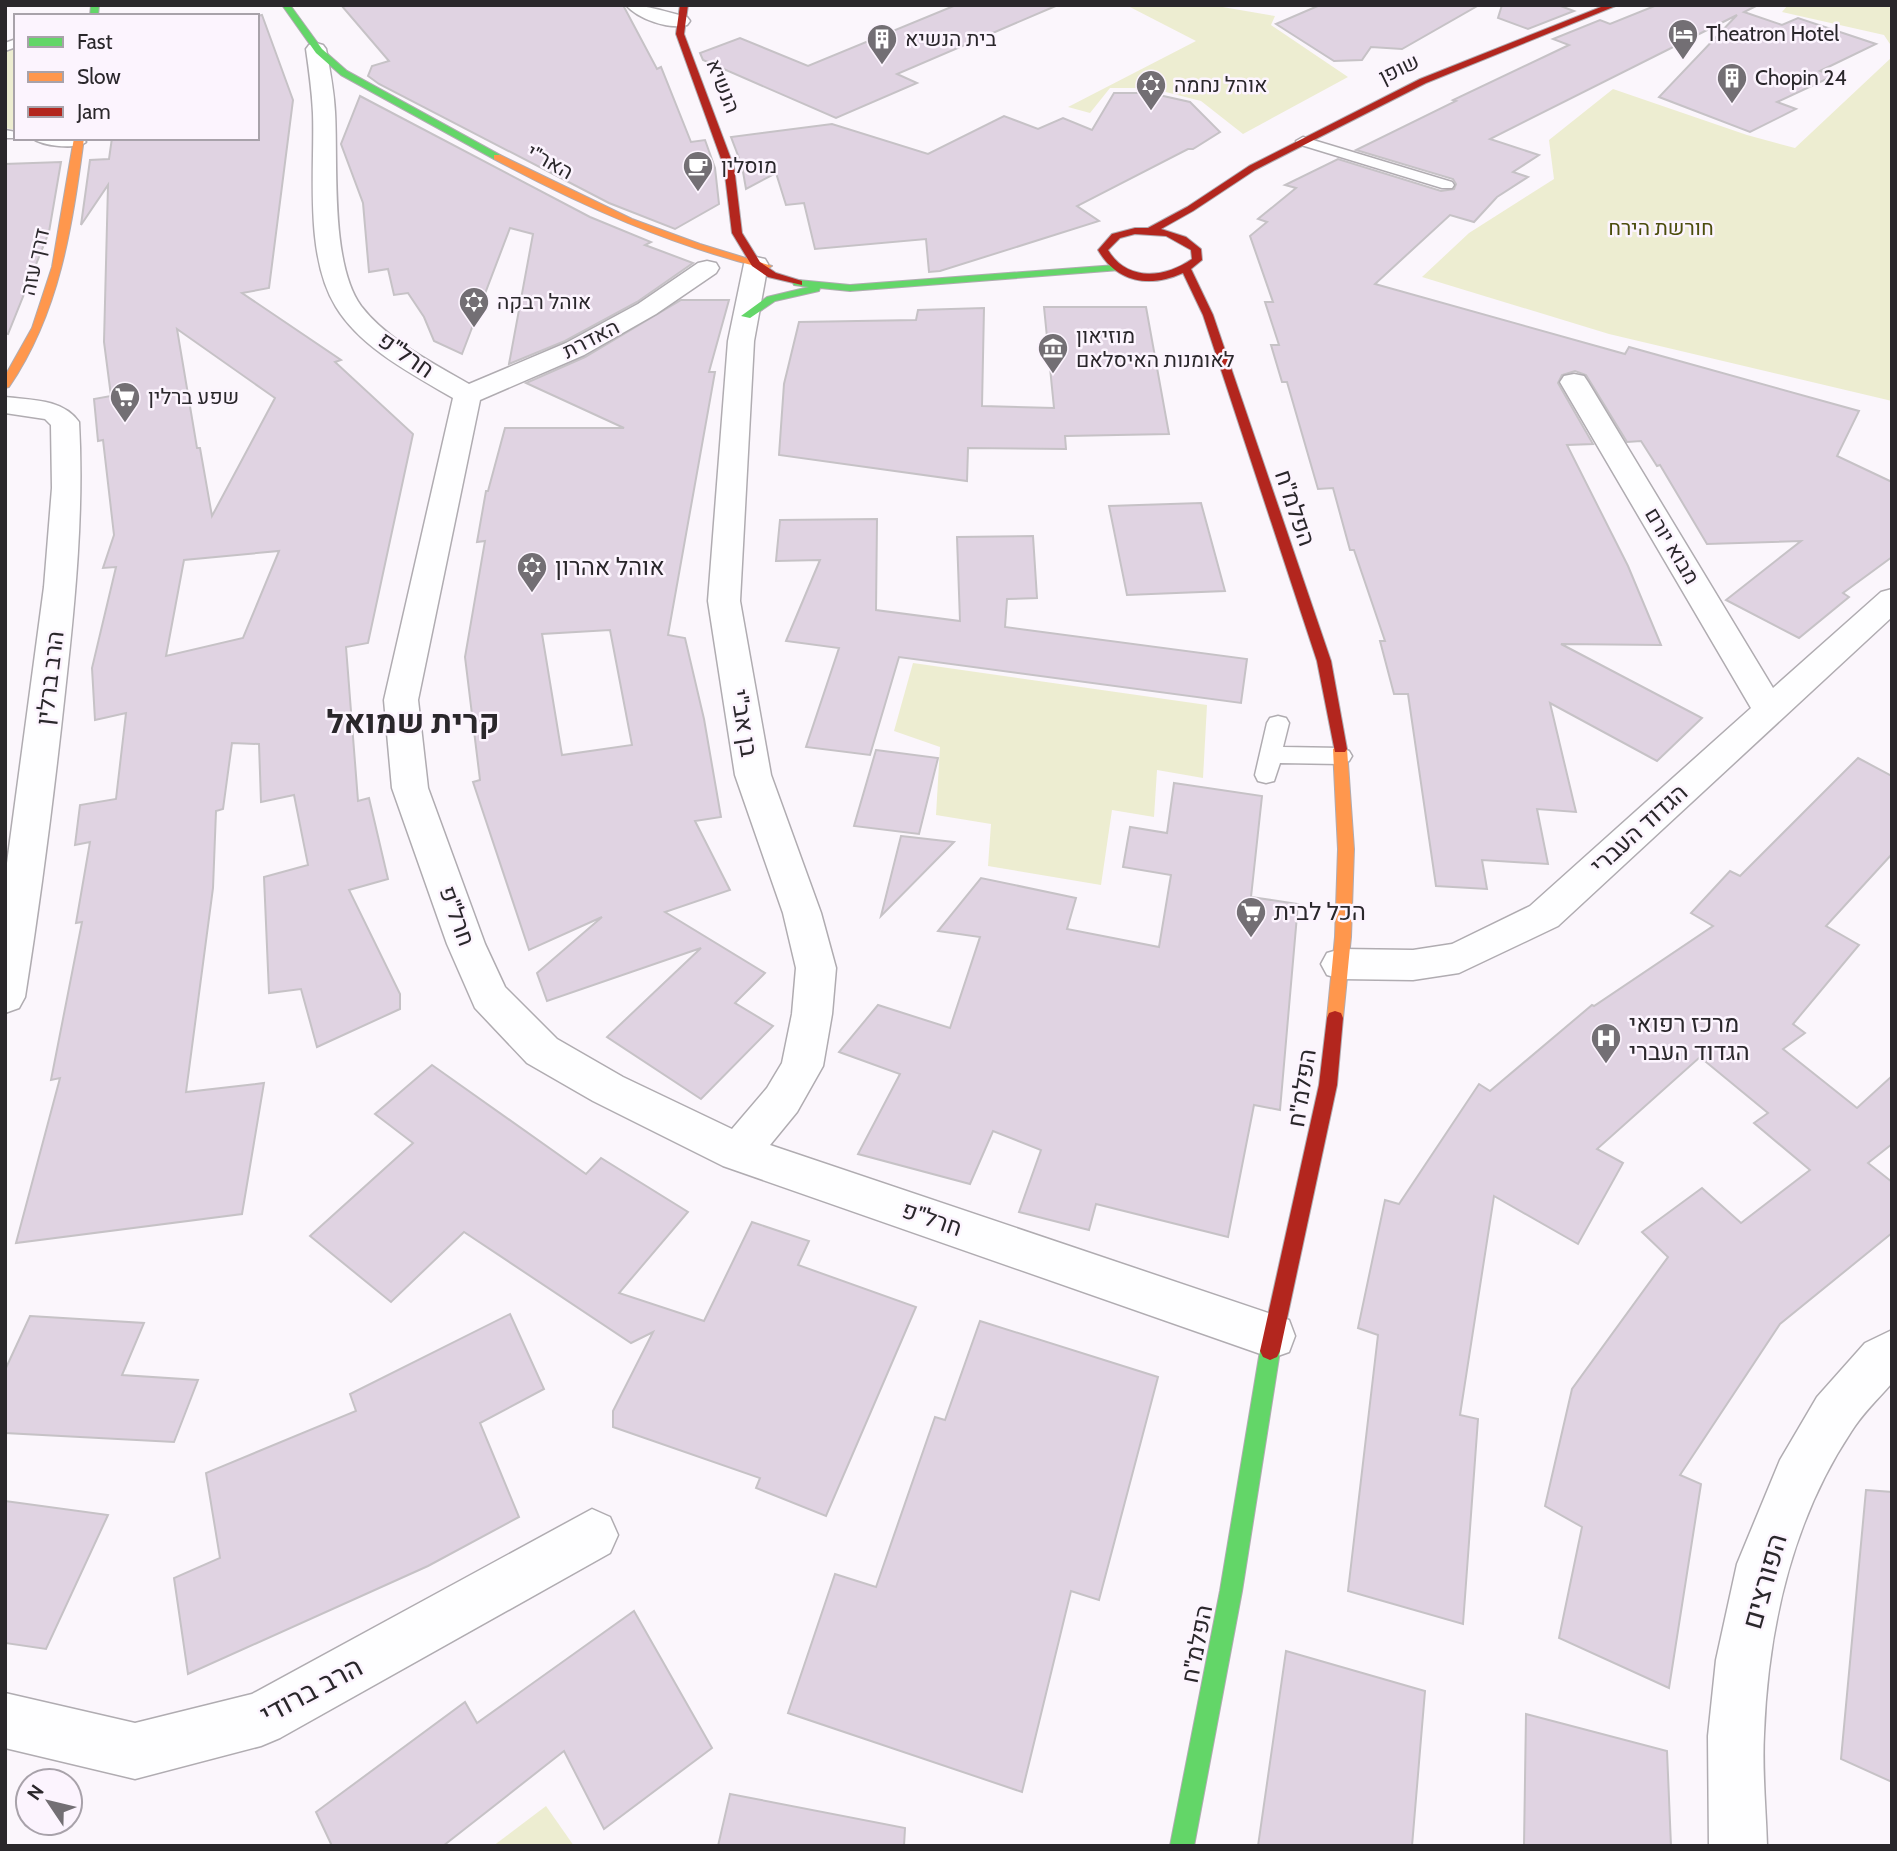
<svg xmlns="http://www.w3.org/2000/svg" width="1897" height="1851" viewBox="0 0 1897 1851" font-family="Cabin,Heebo,sans-serif">
<rect width="100%" height="100%" fill="#fbf6fc"/>
<g fill="#ededd1">
<path d="M 1126,5 L 1211,5 L 1275,16 L 1271,25 L 1348,77 L 1243,134 L 1201,101 L 1150,88 L 1110,88 L 1090,113 L 1068,107 L 1196,41 Z"/>
<path d="M 1788,5 L 1892,5 L 1892,47 L 1884,35 L 1782,12 Z"/>
<path d="M 16,45 L 16,130 L 5,128 L 5,49 Z"/>
<path d="M 1892,57 L 1892,401 L 1609,334 L 1422,277 L 1469,233 L 1554,179 L 1549,140 L 1613,89 L 1747,135 L 1795,148 Z"/>
<path d="M 913,663 L 1207,705 L 1203,778 L 1157,770 L 1154,817 L 1112,810 L 1101,885 L 988,866 L 991,824 L 936,815 L 940,747 L 894,731 Z"/>
<path d="M 546,1806 L 574,1846 L 493,1846 Z"/>
</g>
<g fill="#e0d3e2" stroke="#c6c2c6" stroke-width="2" fill-rule="evenodd">
<path d="M 341,5 L 623,5 L 657,69 L 661,67 L 691,142 L 705,140 L 715,168 L 719,204 L 675,229 L 609,203 L 379,84 L 368,76 L 372,66 L 389,61 Z"/>
<path d="M 956,5 L 1058,5 L 897,74 L 917,83 L 836,118 L 703,60 L 700,53 L 740,38 L 808,66 Z"/>
<path d="M 1320,5 L 1479,5 L 1402,49 L 1371,47 L 1362,60 L 1334,61 L 1276,24 Z"/>
<path d="M 1502,5 L 1558,5 L 1574,11 L 1528,29 L 1498,18 Z"/>
<path d="M 1657,5 L 1758,5 L 1744,12 L 1782,25 L 1798,18 L 1876,44 L 1820,71 L 1833,76 L 1777,102 L 1796,109 L 1750,132 L 1659,97 L 1737,15 L 1490,139 L 1539,155 L 1513,172 L 1528,177 L 1497,197 L 1474,222 L 1450,215 L 1375,284 L 1625,354 L 1629,347 L 1859,411 L 1837,456 L 1892,482 L 1892,557 L 1843,593 L 1849,597 L 1799,638 L 1726,600 L 1801,541 L 1707,544 L 1660,465 L 1657,466 L 1641,441 L 1627,442 L 1586,375 L 1575,371 L 1562,375 L 1558,383 L 1593,444 L 1567,445 L 1628,566 L 1661,645 L 1561,644 L 1702,718 L 1657,761 L 1550,703 L 1576,812 L 1537,809 L 1548,864 L 1482,860 L 1487,889 L 1436,886 L 1408,694 L 1394,694 L 1380,641 L 1385,641 L 1354,550 L 1350,550 L 1333,488 L 1318,489 L 1287,382 L 1282,382 L 1271,345 L 1279,345 L 1265,302 L 1273,302 L 1250,236 L 1267,222 L 1258,219 L 1296,188 L 1285,185 L 1338,159 L 1441,191 L 1454,189 L 1456,184 L 1453,179 L 1356,150 L 1456,101 L 1453,100 L 1569,45 L 1553,39 L 1600,20 L 1610,24 Z"/>
<path d="M 262,15 L 293,100 L 269,288 L 242,293 L 341,360 L 335,362 L 413,434 L 368,643 L 346,647 L 358,801 L 369,798 L 388,879 L 349,890 L 400,994 L 400,1009 L 317,1047 L 301,989 L 269,993 L 264,877 L 308,865 L 294,795 L 261,802 L 259,744 L 232,743 L 223,809 L 216,811 L 213,888 L 186,1092 L 264,1083 L 242,1214 L 16,1243 L 60,1078 L 51,1080 L 82,922 L 76,923 L 90,842 L 75,845 L 80,805 L 116,799 L 126,713 L 95,720 L 92,668 L 116,567 L 103,568 L 114,535 L 103,440 L 98,441 L 94,399 L 111,396 L 104,342 L 108,185 L 81,225 L 90,160 L 109,159 L 112,138 L 257,138 L 257,16 ZM 177,329 L 275,398 L 212,516 L 200,448 L 197,448 ZM 279,551 L 243,638 L 166,656 L 184,560 Z"/>
<path d="M 1114,93 L 1150,93 L 1190,102 L 1220,132 L 1193,149 L 1188,149 L 1077,206 L 1099,221 L 940,271 L 929,272 L 926,239 L 815,249 L 804,203 L 786,205 L 776,173 L 746,189 L 742,166 L 731,137 L 832,124 L 928,154 L 1004,116 L 1038,129 L 1063,118 L 1092,130 Z"/>
<path d="M 360,96 L 590,217 L 651,242 L 645,245 L 693,263 L 637,302 L 565,341 L 509,364 L 533,234 L 510,228 L 462,354 L 434,341 L 424,317 L 408,293 L 394,295 L 388,269 L 369,272 L 363,203 L 341,144 Z"/>
<path d="M 61,162 L 49,232 L 8,334 L 5,333 L 5,164 Z"/>
<path d="M 681,300 L 729,300 L 709,372 L 715,372 L 668,635 L 685,638 L 704,719 L 721,817 L 695,821 L 730,890 L 665,912 L 765,973 L 735,1003 L 773,1026 L 701,1099 L 607,1037 L 701,948 L 547,1001 L 537,973 L 602,917 L 529,950 L 473,782 L 480,780 L 465,657 L 485,541 L 477,542 L 486,491 L 488,491 L 505,428 L 624,428 L 526,383 L 585,357 ZM 610,630 L 632,745 L 562,755 L 542,634 Z"/>
<path d="M 1044,307 L 1146,307 L 1169,434 L 1065,436 L 1066,449 L 968,448 L 967,481 L 779,455 L 784,384 L 799,322 L 916,320 L 918,310 L 984,308 L 982,406 L 1054,408 Z"/>
<path d="M 1201,503 L 1225,591 L 1127,595 L 1109,506 Z"/>
<path d="M 877,519 L 876,610 L 960,621 L 957,537 L 1033,536 L 1037,598 L 1007,599 L 1005,627 L 1247,659 L 1241,703 L 899,657 L 870,755 L 806,747 L 839,648 L 786,641 L 820,560 L 776,561 L 780,520 Z"/>
<path d="M 876,750 L 938,758 L 919,834 L 854,826 Z"/>
<path d="M 1858,758 L 1892,776 L 1892,854 L 1826,926 L 1859,945 L 1793,1024 L 1805,1033 L 1783,1049 L 1857,1108 L 1892,1076 L 1892,1144 L 1868,1163 L 1892,1182 L 1892,1233 L 1780,1324 L 1680,1475 L 1701,1484 L 1669,1688 L 1559,1638 L 1582,1527 L 1545,1506 L 1572,1389 L 1668,1257 L 1642,1232 L 1702,1188 L 1741,1223 L 1810,1170 L 1754,1123 L 1768,1113 L 1700,1057 L 1597,1149 L 1623,1163 L 1578,1244 L 1494,1196 L 1460,1415 L 1478,1419 L 1463,1624 L 1348,1591 L 1378,1335 L 1358,1328 L 1385,1200 L 1399,1204 L 1479,1084 L 1490,1091 L 1592,1005 L 1594,1006 L 1713,926 L 1691,913 L 1730,871 L 1740,876 Z"/>
<path d="M 1174,783 L 1262,796 L 1251,897 L 1298,904 L 1280,1110 L 1254,1105 L 1228,1237 L 1096,1204 L 1089,1230 L 1019,1212 L 1041,1150 L 993,1131 L 970,1184 L 858,1154 L 900,1074 L 839,1052 L 878,1005 L 950,1028 L 980,937 L 938,931 L 981,878 L 1076,898 L 1067,929 L 1159,947 L 1171,875 L 1123,867 L 1130,827 L 1167,833 Z"/>
<path d="M 901,836 L 954,842 L 881,916 Z"/>
<path d="M 432,1065 L 586,1174 L 601,1158 L 688,1212 L 619,1293 L 704,1321 L 752,1222 L 809,1241 L 798,1265 L 916,1307 L 826,1516 L 756,1488 L 760,1478 L 613,1427 L 613,1411 L 653,1332 L 631,1343 L 464,1232 L 391,1302 L 310,1236 L 413,1143 L 375,1114 Z"/>
<path d="M 510,1314 L 544,1389 L 480,1423 L 519,1517 L 428,1566 L 188,1674 L 174,1578 L 220,1558 L 206,1473 L 356,1411 L 350,1394 Z"/>
<path d="M 30,1316 L 144,1323 L 122,1375 L 198,1380 L 174,1442 L 5,1433 L 5,1370 Z"/>
<path d="M 980,1321 L 1158,1377 L 1099,1600 L 1071,1591 L 1022,1792 L 788,1713 L 835,1574 L 876,1587 L 935,1417 L 945,1420 Z"/>
<path d="M 1866,1490 L 1892,1492 L 1892,1782 L 1841,1759 Z"/>
<path d="M 5,1501 L 108,1515 L 46,1649 L 5,1643 Z"/>
<path d="M 634,1611 L 712,1748 L 604,1829 L 564,1751 L 443,1846 L 332,1846 L 316,1812 L 465,1702 L 477,1723 Z"/>
<path d="M 1286,1651 L 1425,1691 L 1412,1846 L 1258,1846 Z"/>
<path d="M 1526,1714 L 1667,1751 L 1671,1846 L 1524,1846 Z"/>
<path d="M 730,1794 L 905,1828 L 904,1846 L 718,1846 Z"/>
</g>
<g fill="none" stroke-linecap="round" stroke-linejoin="round">
<g stroke="#b0acb1" stroke-width="3">
<g id="lane">
<path d="M 16,39 L 16,47 L 5,51 L 5,43 Z"/>
<path d="M 5,130 L 16,132 L 16,138 L 22,138 L 5,138 Z"/>
<path d="M 1303,137 L 1452,182 L 1454,185 L 1452,188 L 1442,188 L 1298,144 L 1296,141 Z"/>
<path d="M 32,138 L 81,138 L 86,142 C 76,150 42,146 32,138 Z"/>
<path d="M 1278,716 L 1286,718 L 1289,723 L 1283,747 L 1341,748 L 1349,751 L 1352,756 L 1349,761 L 1341,764 L 1280,763 L 1274,781 L 1266,783 L 1258,781 L 1255,775 L 1267,723 L 1270,718 Z"/>
</g>
</g>
<g stroke="#b0acb1" stroke-width="3">
<g id="street">
<path d="M 626,5 C 648,5 666,12 687,17 L 690,21 L 687,25 C 669,30 638,19 626,5 Z"/>
<path d="M 316,43 L 323,45 L 326,49 C 330,70 334,91 335,112 C 338,165 330,263 361,306 C 387,340 433,363 469,384 L 566,343 L 638,304 L 698,263 L 707,261 L 716,263 L 719,268 L 716,273 L 656,314 L 584,355 L 480,400 L 418,700 L 428,788 L 485,944 L 505,987 L 557,1039 L 623,1077 L 732,1129 L 767,1088 L 782,1063 L 792,1014 L 796,968 L 783,913 L 735,775 L 708,601 L 728,341 L 744,264 L 747,259 L 756,257 L 765,259 L 768,264 L 754,341 L 740,601 L 771,775 L 821,913 L 836,968 L 832,1014 L 823,1066 L 797,1112 L 770,1145 L 1289,1320 L 1295,1336 L 1289,1352 L 1272,1358 L 723,1166 L 593,1101 L 527,1063 L 475,1008 L 447,944 L 392,788 L 384,700 L 453,398 C 412,374 361,348 336,307 C 304,255 315,171 313,113 C 312,91 309,70 306,49 L 309,45 Z"/>
<path d="M 1574,374 L 1584,376 L 1588,382 L 1773,688 L 1881,592 L 1892,589 L 1892,617 L 1558,926 L 1459,973 L 1413,980 L 1341,979 L 1327,975 L 1321,964 L 1327,953 L 1341,949 L 1413,950 L 1452,944 L 1530,906 L 1751,708 L 1560,382 L 1564,376 Z"/>
<path d="M 5,397 C 31,400 63,399 79,422 C 84,513 75,602 65,692 C 54,794 41,896 25,997 L 19,1008 L 5,1013 L 5,878 L 44,587 L 52,488 L 51,425 L 45,419 L 5,413 Z"/>
<path d="M 1892,1330 L 1892,1383 C 1878,1399 1862,1414 1851,1432 C 1792,1521 1768,1629 1764,1734 C 1762,1771 1766,1809 1767,1846 L 1709,1846 L 1708,1736 L 1716,1660 L 1737,1564 L 1780,1460 L 1817,1397 L 1865,1343 Z"/>
<path d="M 592,1509 L 610,1517 L 618,1535 L 610,1553 L 280,1738 L 261,1746 L 135,1779 L 5,1748 L 5,1693 L 135,1723 L 252,1694 Z"/>
</g>
</g>
<g stroke="#b0acb1" stroke-width="2">
<g id="fast">
<path d="M 91,5 L 99,5 L 98,16 L 90,16 Z"/>
<path d="M 282,5 L 290,5 L 322,49 L 347,71 L 500,155 L 500,159 L 494,159 L 341,75 L 316,53 Z"/>
<path d="M 1116,265 L 1121,268 L 1120,270 L 850,291 L 820,288 L 819,291 L 775,301 L 750,318 L 741,316 L 767,297 L 809,287 L 794,285 L 793,283 L 798,280 L 850,285 Z"/>
<path d="M 1270,1342 L 1277,1345 L 1280,1351 L 1242,1591 L 1194,1846 L 1170,1846 L 1220,1591 L 1260,1351 L 1263,1345 Z"/>
</g>
</g>
<g stroke="#b0acb1" stroke-width="2">
<g id="slow">
<path d="M 74,138 L 84,138 C 72,227 60,312 9,387 L 5,388 L 5,376 L 32,328 L 52,267 Z"/>
<path d="M 494,155 L 500,155 L 632,219 L 700,244 L 772,266 L 767,269 C 670,245 582,206 494,159 Z"/>
<path d="M 1340,744 L 1347,749 L 1354,849 L 1351,937 L 1343,1018 L 1341,1023 L 1329,1023 L 1327,1018 L 1335,937 L 1338,849 L 1333,749 Z"/>
</g>
</g>
<g stroke="#b0acb1" stroke-width="2">
<g id="jam">
<path d="M 680,5 L 688,5 L 684,34 L 734,167 L 742,233 L 760,262 L 776,273 L 802,281 L 802,285 L 768,277 L 752,266 L 732,233 L 724,167 L 676,34 Z"/>
<path d="M 1606,5 L 1618,5 L 1426,83 L 1255,170 L 1193,211 L 1161,229 L 1186,237 L 1201,249 L 1202,260 L 1191,269 L 1213,315 L 1331,661 L 1347,749 L 1345,752 L 1335,752 L 1317,661 L 1203,315 L 1183,273 C 1150,288 1117,283 1098,250 L 1112,234 L 1135,228 L 1148,228 L 1187,207 L 1249,166 L 1420,79 ZM 1135,234 L 1166,236 L 1191,250 L 1192,259 C 1165,278 1127,282 1108,250 L 1120,238 Z"/>
<path d="M 1335,1011 L 1341,1013 L 1343,1018 L 1337,1085 L 1280,1351 L 1277,1357 L 1270,1360 L 1263,1357 L 1260,1351 L 1319,1085 L 1327,1018 L 1329,1013 Z"/>
</g>
</g>
<use href="#lane" fill="#fefeff" fill-rule="evenodd"/>
<use href="#street" fill="#fefeff" fill-rule="evenodd"/>
<use href="#fast" fill="#63d668" fill-rule="evenodd"/>
<use href="#slow" fill="#ff974d" fill-rule="evenodd"/>
<use href="#jam" fill="#b3261e" fill-rule="evenodd"/>
</g>
<defs>
<g id="hotel-pin" transform="scale(1.575)"><path d="M0 17L-7.5 6A9.5 9.5 0 1 1 7.5 6Z" fill="#736f74" stroke="#fcf4fe"/><path d="M-6-4.5h1.5V1H6V5H4.5V3h-9V5H-6ZM-4 0a1.8 1.8 0 1 1 3.6 0ZM.5 0V-2.5h3Q6-2.5 6 0Z" fill="#fff"/></g>
<g id="building-pin" transform="scale(1.575)"><path d="M0 17L-7.5 6A9.5 9.5 0 1 1 7.5 6Z" fill="#736f74" stroke="#fcf4fe"/><path d="M-4-6H4V6H1V3H-1V6H-4ZM-2.5-4.3h1.7v1.8h-1.7ZM.8-4.3h1.7v1.8H.8ZM-2.5-1h1.7V.8h-1.7ZM.8-1h1.7V.8H.8Z" fill="#fff"/></g>
<g id="synagogue-pin" transform="scale(1.575)"><path d="M0 17L-7.5 6A9.5 9.5 0 1 1 7.5 6Z" fill="#736f74" stroke="#fcf4fe"/><path d="M0-6.5L5.6 3.2H-5.6ZM0 6.5L5.6-3.2H-5.6Z" fill="#fff"/></g>
<g id="cafe-pin" transform="scale(1.575)"><path d="M0 17L-7.5 6A9.5 9.5 0 1 1 7.5 6Z" fill="#736f74" stroke="#fcf4fe"/><path d="M-5.5-4.5H6V0H3Q3 3.5 0 3.5H-2.5Q-5.5 3.5-5.5 0ZM3-3.2v2h1.7v-2ZM-6 4.5H4V6H-6Z" fill="#fff"/></g>
<g id="museum-pin" transform="scale(1.575)"><path d="M0 17L-7.5 6A9.5 9.5 0 1 1 7.5 6Z" fill="#736f74" stroke="#fcf4fe"/><path d="M0-6L6-3V-2H-6V-3ZM-5-1h2V3h-2ZM-1-1h2V3h-2ZM3-1h2V3H3ZM-6 4H6V6H-6Z" fill="#fff"/></g>
<g id="supermarket-pin" transform="scale(1.575)"><path d="M0 17L-7.5 6A9.5 9.5 0 1 1 7.5 6Z" fill="#736f74" stroke="#fcf4fe"/><path d="M-6-5.5h2.5l.6 2H6L4.5 2H-2.5L-4.4-4H-6ZM-1.5 3.2a1.3 1.3 0 1 0 .1 0ZM3 3.2a1.3 1.3 0 1 0 .1 0Z" fill="#fff"/></g>
<g id="hospital-pin" transform="scale(1.575)"><path d="M0 17L-7.5 6A9.5 9.5 0 1 1 7.5 6Z" fill="#736f74" stroke="#fcf4fe"/><path d="M-5-5h3v3.5h4V-5h3V5h-3V1.5h-4V5h-3Z" fill="#fff"/></g>
</defs>
<g fill-rule="evenodd">
<use href="#hotel-pin" x="1683" y="34"/>
<use href="#building-pin" x="882" y="39"/>
<use href="#building-pin" x="1732" y="78"/>
<use href="#synagogue-pin" x="1151" y="85"/>
<use href="#cafe-pin" x="698" y="166"/>
<use href="#synagogue-pin" x="474" y="302"/>
<use href="#museum-pin" x="1053" y="348"/>
<use href="#supermarket-pin" x="125" y="397"/>
<use href="#synagogue-pin" x="532" y="567"/>
<use href="#supermarket-pin" x="1251" y="912"/>
<use href="#hospital-pin" x="1606" y="1038"/>
</g>
<g text-anchor="middle" stroke-width="5" stroke-linejoin="round" paint-order="stroke">
<g font-size="21" fill="#2a272b" stroke="#fcf4fe" text-anchor="start">
<text x="1706" y="41">Theatron Hotel</text>
<text x="905" y="46">בית הנשיא</text>
<text x="1755" y="85">Chopin 24</text>
<text x="1174" y="92">אוהל נחמה</text>
<text x="721" y="173">מוסלין</text>
<text x="497" y="309">אוהל רבקה</text>
<text x="1076" y="343">מוזיאון<tspan x="1076" dy="24">לאומנות האיסלאם</tspan></text>
<text x="148" y="404">שפע ברלין</text>
</g>
<g font-size="21" fill="#2a272b" stroke="#fcf4fe">
<text transform="translate(1399 69) rotate(-26)" y="7">שופן</text>
<text transform="translate(723 86) rotate(68)" y="7">הנשיא</text>
<text transform="translate(550 162) rotate(29)" y="7">האר"י</text>
<text transform="translate(35 262) rotate(-77)" y="7">דרך עזה</text>
<text transform="translate(591 339) rotate(-27)" y="7">האדרת</text>
<text transform="translate(1672 546) rotate(59)" y="7">מבוא יורם</text>
</g>
<g font-size="21" fill="#4c4e0d" stroke="#fcf4fe">
<text x="1661" y="235">חורשת הירח</text>
</g>
<g font-size="24" fill="#2a272b" stroke="#fcf4fe">
<text transform="translate(406 355) rotate(35)" y="8">חרל"פ</text>
<text transform="translate(1295 508) rotate(71)" y="8">הפלמ"ח</text>
<text transform="translate(50 678) rotate(-83)" y="8">הרב ברלין</text>
<text transform="translate(744 723) rotate(81)" y="8">בן אב"י</text>
<text transform="translate(1639 829) rotate(-42)" y="8">הגדוד העברי</text>
<text transform="translate(457 916) rotate(70)" y="8">חרל"פ</text>
<text transform="translate(1302 1088) rotate(-81)" y="8">הפלמ"ח</text>
<text transform="translate(932 1219) rotate(19)" y="8">חרל"פ</text>
<text transform="translate(1197 1644) rotate(-79)" y="8">הפלמ"ח</text>
</g>
<g font-size="24" fill="#2a272b" stroke="#fcf4fe" text-anchor="start">
<text x="555" y="575">אוהל אהרון</text>
<text x="1274" y="920">הכל לבית</text>
<text x="1629" y="1032">מרכז רפואי<tspan x="1629" dy="28">הגדוד העברי</tspan></text>
</g>
<g font-size="28" fill="#2a272b" stroke="#fcf4fe">
<text transform="translate(1764 1581) rotate(-74)" y="10">הפורצים</text>
<text transform="translate(311 1690) rotate(-28)" y="10">הרב ברודי</text>
</g>
<g font-size="32" font-weight="bold" fill="#2a272b" stroke="#fcf4fe">
<text x="413" y="733">קרית שמואל</text>
</g>
</g>
<rect width="1897" height="1851" fill="none" stroke="#2a272b" stroke-width="14"/>
<rect x="14" y="14" width="245" height="126" fill="#fcf4fe" stroke="#a8a2aa" stroke-width="2"/>
<rect x="28" y="37" width="35" height="10" fill="#63d668" stroke="#a8a2aa" stroke-width="2"/>
<text x="77" y="49" font-size="21" fill="#2a272b">Fast</text>
<rect x="28" y="72" width="35" height="10" fill="#ff974d" stroke="#a8a2aa" stroke-width="2"/>
<text x="77" y="84" font-size="21" fill="#2a272b">Slow</text>
<rect x="28" y="107" width="35" height="10" fill="#b3261e" stroke="#a8a2aa" stroke-width="2"/>
<text x="77" y="119" font-size="21" fill="#2a272b">Jam</text>
<g transform="translate(49 1802) rotate(305)"><circle r="33" fill="#fcf4fe" stroke="#a8a2aa" stroke-width="2"/>
<path d="M0-5L12 26L0 18L-12 26Z" fill="#736f74"/>
<text y="-10" font-size="19" font-weight="bold" text-anchor="middle" fill="#2a272b">N</text>
</g>
</svg>
